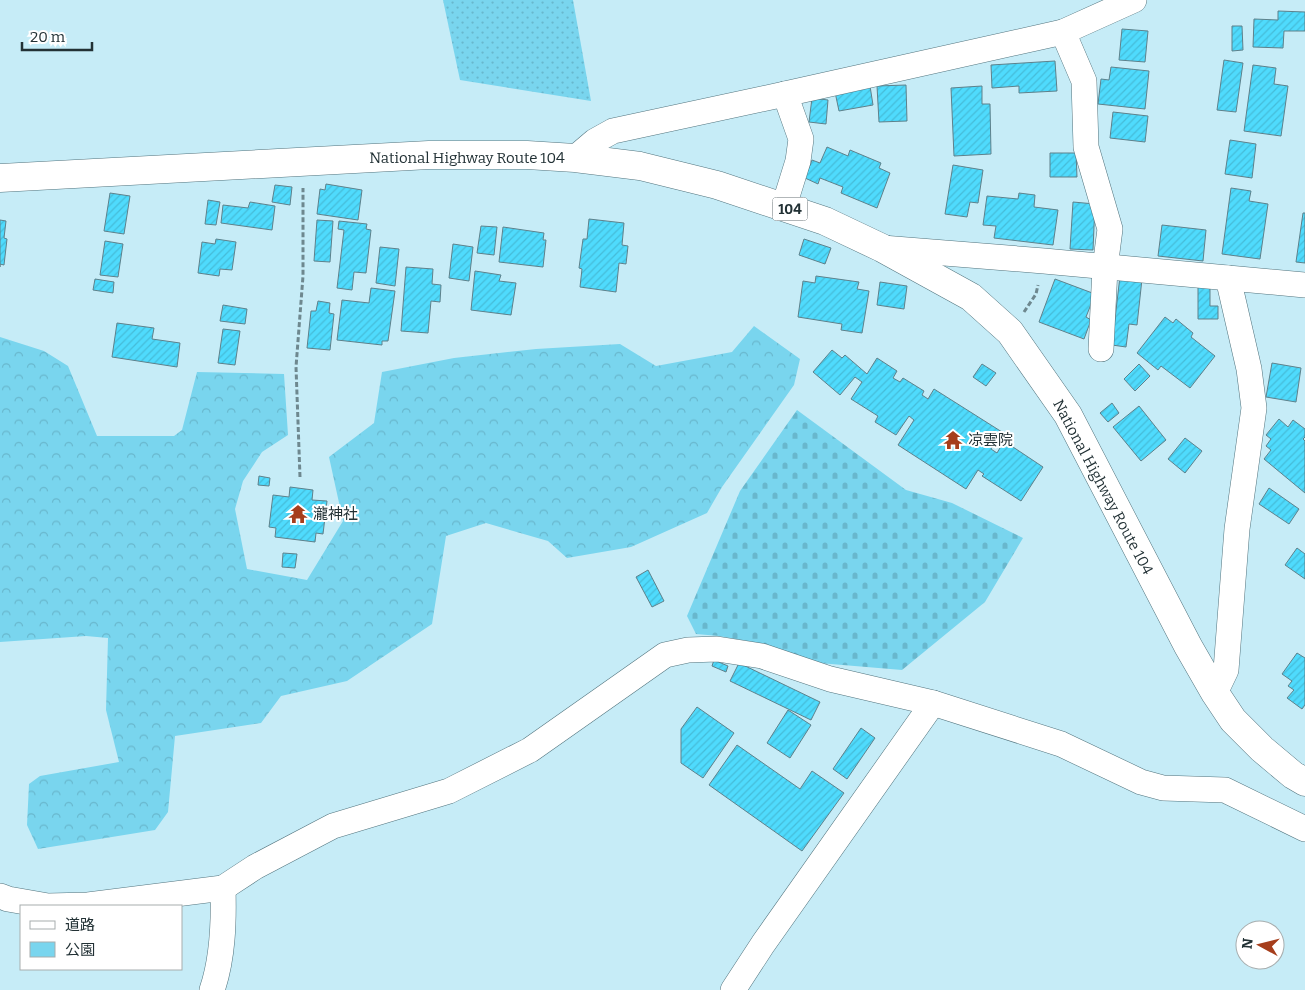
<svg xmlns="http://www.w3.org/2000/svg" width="1305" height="990" viewBox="0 0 1305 990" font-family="Bitter,'Noto Sans JP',serif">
<defs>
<pattern id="green-dots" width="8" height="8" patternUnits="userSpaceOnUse" patternTransform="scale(1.25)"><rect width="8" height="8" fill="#79d5ee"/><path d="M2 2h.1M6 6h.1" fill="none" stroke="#68b7cd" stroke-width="1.8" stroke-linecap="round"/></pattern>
<pattern id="forest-crowns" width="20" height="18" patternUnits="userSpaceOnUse" patternTransform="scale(1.25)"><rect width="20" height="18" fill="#79d5ee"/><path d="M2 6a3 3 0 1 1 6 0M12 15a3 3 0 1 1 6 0" fill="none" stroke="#68b7cd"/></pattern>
<pattern id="cemetery-stones" width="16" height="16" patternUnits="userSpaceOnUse" patternTransform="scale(1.25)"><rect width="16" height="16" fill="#79d5ee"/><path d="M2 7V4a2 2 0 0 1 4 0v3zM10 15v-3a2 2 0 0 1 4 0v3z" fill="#68b7cd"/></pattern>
<pattern id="building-hatch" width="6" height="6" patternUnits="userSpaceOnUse" patternTransform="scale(1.25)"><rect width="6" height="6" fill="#4fdbfd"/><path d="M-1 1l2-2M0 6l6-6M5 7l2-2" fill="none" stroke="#45bcd9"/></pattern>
</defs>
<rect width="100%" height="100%" fill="#c6ecf7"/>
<path fill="url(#green-dots)" d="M 443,0 L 573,0 L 591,101 L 460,80 Z"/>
<path fill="url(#forest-crowns)" d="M 754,326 L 800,359 L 794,385 L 722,487 L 707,513 L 631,547 L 567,558 L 548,541 L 486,523 L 446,536 L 432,624 L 347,681 L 281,696 L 261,723 L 175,736 L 168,812 L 155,830 L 38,849 L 27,825 L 29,784 L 40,776 L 119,762 L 106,710 L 108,638 L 86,636 L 0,642 L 0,337 L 44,351 L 68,366 L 97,436 L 174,436 L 182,430 L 197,372 L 284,374 L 288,435 L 262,452 L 243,481 L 235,509 L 247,569 L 307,580 L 343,521 L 329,457 L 374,423 L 382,372 L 454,358 L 536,349 L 620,344 L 656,366 L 732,352 Z"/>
<path fill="url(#cemetery-stones)" d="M 797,410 L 906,490 L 952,503 L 1023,538 L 985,602 L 902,670 L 819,663 L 753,642 L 719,636 L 696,634 L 687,616 L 740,491 Z"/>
<g fill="url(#building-hatch)" stroke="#5e818b">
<path d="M 1278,11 L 1305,12 L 1305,31 L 1284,31 L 1283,48 L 1253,47 L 1254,19 L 1278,20 Z"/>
<path d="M 1232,26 L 1242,26 L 1243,50 L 1232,51 Z"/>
<path d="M 1122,29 L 1148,31 L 1145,62 L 1119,60 Z"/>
<path d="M 1224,60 L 1243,63 L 1236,112 L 1217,110 Z"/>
<path d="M 1055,61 L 1057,91 L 1019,93 L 1019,86 L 992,88 L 991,65 Z"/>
<path d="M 1253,65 L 1276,68 L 1274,84 L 1288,86 L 1281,136 L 1244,131 Z"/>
<path d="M 1111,67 L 1149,71 L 1145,109 L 1098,104 L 1101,79 L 1109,80 Z"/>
<path d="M 906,85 L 907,121 L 879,122 L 877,86 Z"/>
<path d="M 870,86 L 873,105 L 839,111 L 835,92 Z"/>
<path d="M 982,86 L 982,104 L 990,104 L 991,154 L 954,156 L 951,88 Z"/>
<path d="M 812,98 L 828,100 L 826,124 L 809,122 Z"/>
<path d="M 1113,112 L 1148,116 L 1145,142 L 1110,138 Z"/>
<path d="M 1230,140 L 1256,144 L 1252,178 L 1225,174 Z"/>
<path d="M 827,147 L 848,156 L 850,150 L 881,163 L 879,168 L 890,173 L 877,208 L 841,193 L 843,187 L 820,178 L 818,184 L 805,178 L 812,160 L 820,163 Z"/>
<path d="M 1050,153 L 1076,153 L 1077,177 L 1050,177 Z"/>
<path d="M 953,165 L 983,170 L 978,203 L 970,202 L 967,217 L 945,214 Z"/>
<path d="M 326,184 L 362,190 L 358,220 L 317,214 L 320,189 L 325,190 Z"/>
<path d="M 275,185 L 292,187 L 290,205 L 272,202 Z"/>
<path d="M 1231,188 L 1251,191 L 1249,201 L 1268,204 L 1260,259 L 1222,254 Z"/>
<path d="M 110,193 L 130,196 L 124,234 L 104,231 Z"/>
<path d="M 1019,193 L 1035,195 L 1034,207 L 1058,210 L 1053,245 L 994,238 L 996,226 L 983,225 L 987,196 L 1018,199 Z"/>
<path d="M 208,200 L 220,202 L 216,225 L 205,224 Z"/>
<path d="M 250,202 L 275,206 L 272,230 L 221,223 L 223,205 L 248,208 Z"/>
<path d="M 1073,202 L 1095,204 L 1093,250 L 1070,249 Z"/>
<path d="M 1303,213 L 1305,213 L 1305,263 L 1296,262 Z"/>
<path d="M 589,219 L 624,223 L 622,245 L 628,246 L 626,264 L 619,263 L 616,292 L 580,287 L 582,269 L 579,268 L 583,239 L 587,239 Z"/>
<path d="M 0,220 L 6,221 L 4,238 L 7,239 L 4,265 L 0,264 L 0,267 Z"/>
<path d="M 317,220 L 333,221 L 330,262 L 314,261 Z"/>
<path d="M 339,221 L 367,224 L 366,229 L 371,230 L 366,273 L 354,272 L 352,290 L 337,288 L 344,230 L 338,229 Z"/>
<path d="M 1162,225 L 1206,230 L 1203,261 L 1158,256 Z"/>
<path d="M 481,226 L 497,227 L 494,255 L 477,253 Z"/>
<path d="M 503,227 L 544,233 L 543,240 L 546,240 L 543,267 L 499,262 Z"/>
<path d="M 216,239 L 236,242 L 232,270 L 220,269 L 219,276 L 198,273 L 202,242 L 215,244 Z"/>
<path d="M 804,239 L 831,248 L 825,264 L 799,255 Z"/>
<path d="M 105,241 L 123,244 L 118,277 L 100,275 Z"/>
<path d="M 453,244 L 473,247 L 469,281 L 449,278 Z"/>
<path d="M 380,247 L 399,249 L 395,286 L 376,283 Z"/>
<path d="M 406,267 L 433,269 L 432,284 L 441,285 L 440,302 L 431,301 L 428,333 L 401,331 Z"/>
<path d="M 475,271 L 501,275 L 499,281 L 516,283 L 511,315 L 471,310 Z"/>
<path d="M 816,276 L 859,282 L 857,289 L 869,291 L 862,333 L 841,330 L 842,324 L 798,317 L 803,281 L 815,283 Z"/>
<path d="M 1120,276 L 1142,279 L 1137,325 L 1129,324 L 1126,347 L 1112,345 Z"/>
<path d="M 95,279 L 114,282 L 113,293 L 93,290 Z"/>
<path d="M 1055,279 L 1095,294 L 1086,317 L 1091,320 L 1084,339 L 1039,322 Z"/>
<path d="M 880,282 L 907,286 L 904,309 L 877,305 Z"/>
<path d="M 1198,287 L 1210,287 L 1210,306 L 1218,306 L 1218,319 L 1198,319 Z"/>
<path d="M 371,288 L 395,291 L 388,341 L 382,341 L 382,345 L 337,340 L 342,300 L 369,303 Z"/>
<path d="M 318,301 L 330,303 L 329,313 L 334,314 L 330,350 L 307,348 L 311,311 L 316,311 Z"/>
<path d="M 223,305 L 247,309 L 245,324 L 220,321 Z"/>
<path d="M 1165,317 L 1173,323 L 1176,319 L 1193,333 L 1191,337 L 1215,356 L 1190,388 L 1161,366 L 1158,370 L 1137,353 Z"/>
<path d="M 117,323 L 154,328 L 152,339 L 180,343 L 177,367 L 112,357 Z"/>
<path d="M 223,329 L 240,331 L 235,365 L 218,363 Z"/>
<path d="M 832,350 L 842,358 L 845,355 L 867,374 L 877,358 L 897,371 L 893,378 L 900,382 L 903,378 L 924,391 L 922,395 L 928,399 L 934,389 L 1002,432 L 991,449 L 997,453 L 1004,441 L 1043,467 L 1021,501 L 982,476 L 984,474 L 978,470 L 966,489 L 898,445 L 914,420 L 909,416 L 896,435 L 875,422 L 878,416 L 851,399 L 862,382 L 855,377 L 840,395 L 813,372 Z"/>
<path d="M 1272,363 L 1301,368 L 1296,402 L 1266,397 Z"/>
<path d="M 982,364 L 996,373 L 986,386 L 973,377 Z"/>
<path d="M 1139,364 L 1150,376 L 1135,391 L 1124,379 Z"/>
<path d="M 1112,403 L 1119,413 L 1108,422 L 1100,413 Z"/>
<path d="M 1139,406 L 1166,440 L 1141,461 L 1113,427 Z"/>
<path d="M 1279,419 L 1288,427 L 1293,420 L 1305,429 L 1305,437 L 1303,439 L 1305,441 L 1305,493 L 1264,459 L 1271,450 L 1266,446 L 1271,439 L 1266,435 Z"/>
<path d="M 1185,438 L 1202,451 L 1185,473 L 1168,459 Z"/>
<path d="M 259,476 L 270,478 L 269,486 L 258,485 Z"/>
<path d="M 290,487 L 313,490 L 312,500 L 327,501 L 323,534 L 316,533 L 315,542 L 275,537 L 276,528 L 269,527 L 273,495 L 289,497 Z"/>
<path d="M 1269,488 L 1299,509 L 1289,524 L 1259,504 Z"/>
<path d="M 1297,548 L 1305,554 L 1305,579 L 1285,565 Z"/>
<path d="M 283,553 L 297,554 L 295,568 L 282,567 Z"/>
<path d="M 648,570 L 664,601 L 652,607 L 636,577 Z"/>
<path d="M 1297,653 L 1305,658 L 1305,705 L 1302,709 L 1287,698 L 1294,690 L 1288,686 L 1292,681 L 1282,674 Z"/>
<path d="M 714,660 L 728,666 L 726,672 L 712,666 Z"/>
<path d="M 739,663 L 820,702 L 811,720 L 730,681 Z"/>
<path d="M 697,707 L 734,733 L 703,778 L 681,763 L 681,729 Z"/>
<path d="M 788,710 L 811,725 L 790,758 L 767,743 Z"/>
<path d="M 861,728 L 875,738 L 847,779 L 833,769 Z"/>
<path d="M 737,745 L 800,789 L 812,771 L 844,793 L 802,851 L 709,785 Z"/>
</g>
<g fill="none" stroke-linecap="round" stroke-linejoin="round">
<g stroke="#52747e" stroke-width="26">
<g id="street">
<path d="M 1063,32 L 1084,81 L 1086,147 L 1110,229 L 1105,268 L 1101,349"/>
<path d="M 575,158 L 595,141 L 613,131 L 785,94"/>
<path d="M 784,206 L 798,161 L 801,139 L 785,94 L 1063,32 L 1134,0"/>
<path d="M 882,248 L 1044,261 L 1305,285"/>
<path d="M 1215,693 L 1226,670 L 1237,529 L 1254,408 L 1249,369 L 1228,278"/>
<path d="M 0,896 L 8,899 L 48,906 L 88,905 L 223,888 L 255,867 L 333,826 L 449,791 L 530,750 L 665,655 L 688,650 L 717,649 L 762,656 L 830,679 L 933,703 L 1061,744 L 1141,782 L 1163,788 L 1225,790 L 1305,829"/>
<path d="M 212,990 C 223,958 224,922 223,888"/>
<path d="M 733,990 L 763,944 L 933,703"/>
</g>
</g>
<g stroke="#52747e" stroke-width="29">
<path id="highway" d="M 0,178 L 429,155 L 527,155 L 575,158 L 640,166 L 717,185 L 825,221 L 882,248 L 971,297 L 1010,332 L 1068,415 L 1188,646 L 1215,693 L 1233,720 L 1262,749 L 1293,775 L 1305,782"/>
</g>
<g stroke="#6e888f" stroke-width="3" stroke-dasharray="5 2.5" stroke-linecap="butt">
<path d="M 1024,312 L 1036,294 L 1038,285"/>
<path d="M 300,477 L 296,367 L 303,276 L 303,188"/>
</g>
<use href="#street" stroke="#fff" stroke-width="25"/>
<use href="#highway" stroke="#fff" stroke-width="28"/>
</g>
<defs>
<g id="temple-bare" transform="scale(1.5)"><path d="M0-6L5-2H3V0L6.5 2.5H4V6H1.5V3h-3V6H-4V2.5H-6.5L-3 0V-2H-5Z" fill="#a63e1c" stroke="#fff" stroke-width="2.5" paint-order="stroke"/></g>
</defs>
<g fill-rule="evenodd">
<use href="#temple-bare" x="953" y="440"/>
<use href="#temple-bare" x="298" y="514"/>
</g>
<g text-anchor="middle" stroke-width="4" stroke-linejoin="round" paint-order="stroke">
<rect fill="#fff" stroke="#646f72" stroke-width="1" x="772.5" y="197.5" width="35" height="23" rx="4"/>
<g font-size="14" font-weight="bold" fill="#223135">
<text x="790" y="214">104</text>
</g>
<g font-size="15" fill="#223135" stroke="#fff">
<text x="467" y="163">National Highway Route 104</text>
<text transform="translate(1103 487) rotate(62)" y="5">National Highway Route 104</text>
</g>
<g font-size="15" fill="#223135" stroke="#fff" text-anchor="start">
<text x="968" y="445">凉雲院</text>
<text x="313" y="519">瀧神社</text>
</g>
</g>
<rect x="20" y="905" width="162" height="65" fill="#ffffff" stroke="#a7adae"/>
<rect x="30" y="921" width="25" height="8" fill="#ffffff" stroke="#a7adae"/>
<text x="65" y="930" font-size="15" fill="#223135">道路</text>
<rect x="30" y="942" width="25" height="15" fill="#79d5ee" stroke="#a7adae"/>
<text x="65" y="955" font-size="15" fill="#223135">公園</text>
<g transform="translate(1260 945) rotate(277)"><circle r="24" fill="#ffffff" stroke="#a7adae"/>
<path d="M0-4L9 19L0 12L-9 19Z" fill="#a63e1c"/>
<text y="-8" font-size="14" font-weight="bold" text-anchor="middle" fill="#223135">N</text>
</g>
<path d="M22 42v8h70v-8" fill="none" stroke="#223135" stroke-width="2.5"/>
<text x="30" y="42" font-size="15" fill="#223135" stroke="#ffffff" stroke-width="4" paint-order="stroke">20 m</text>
</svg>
